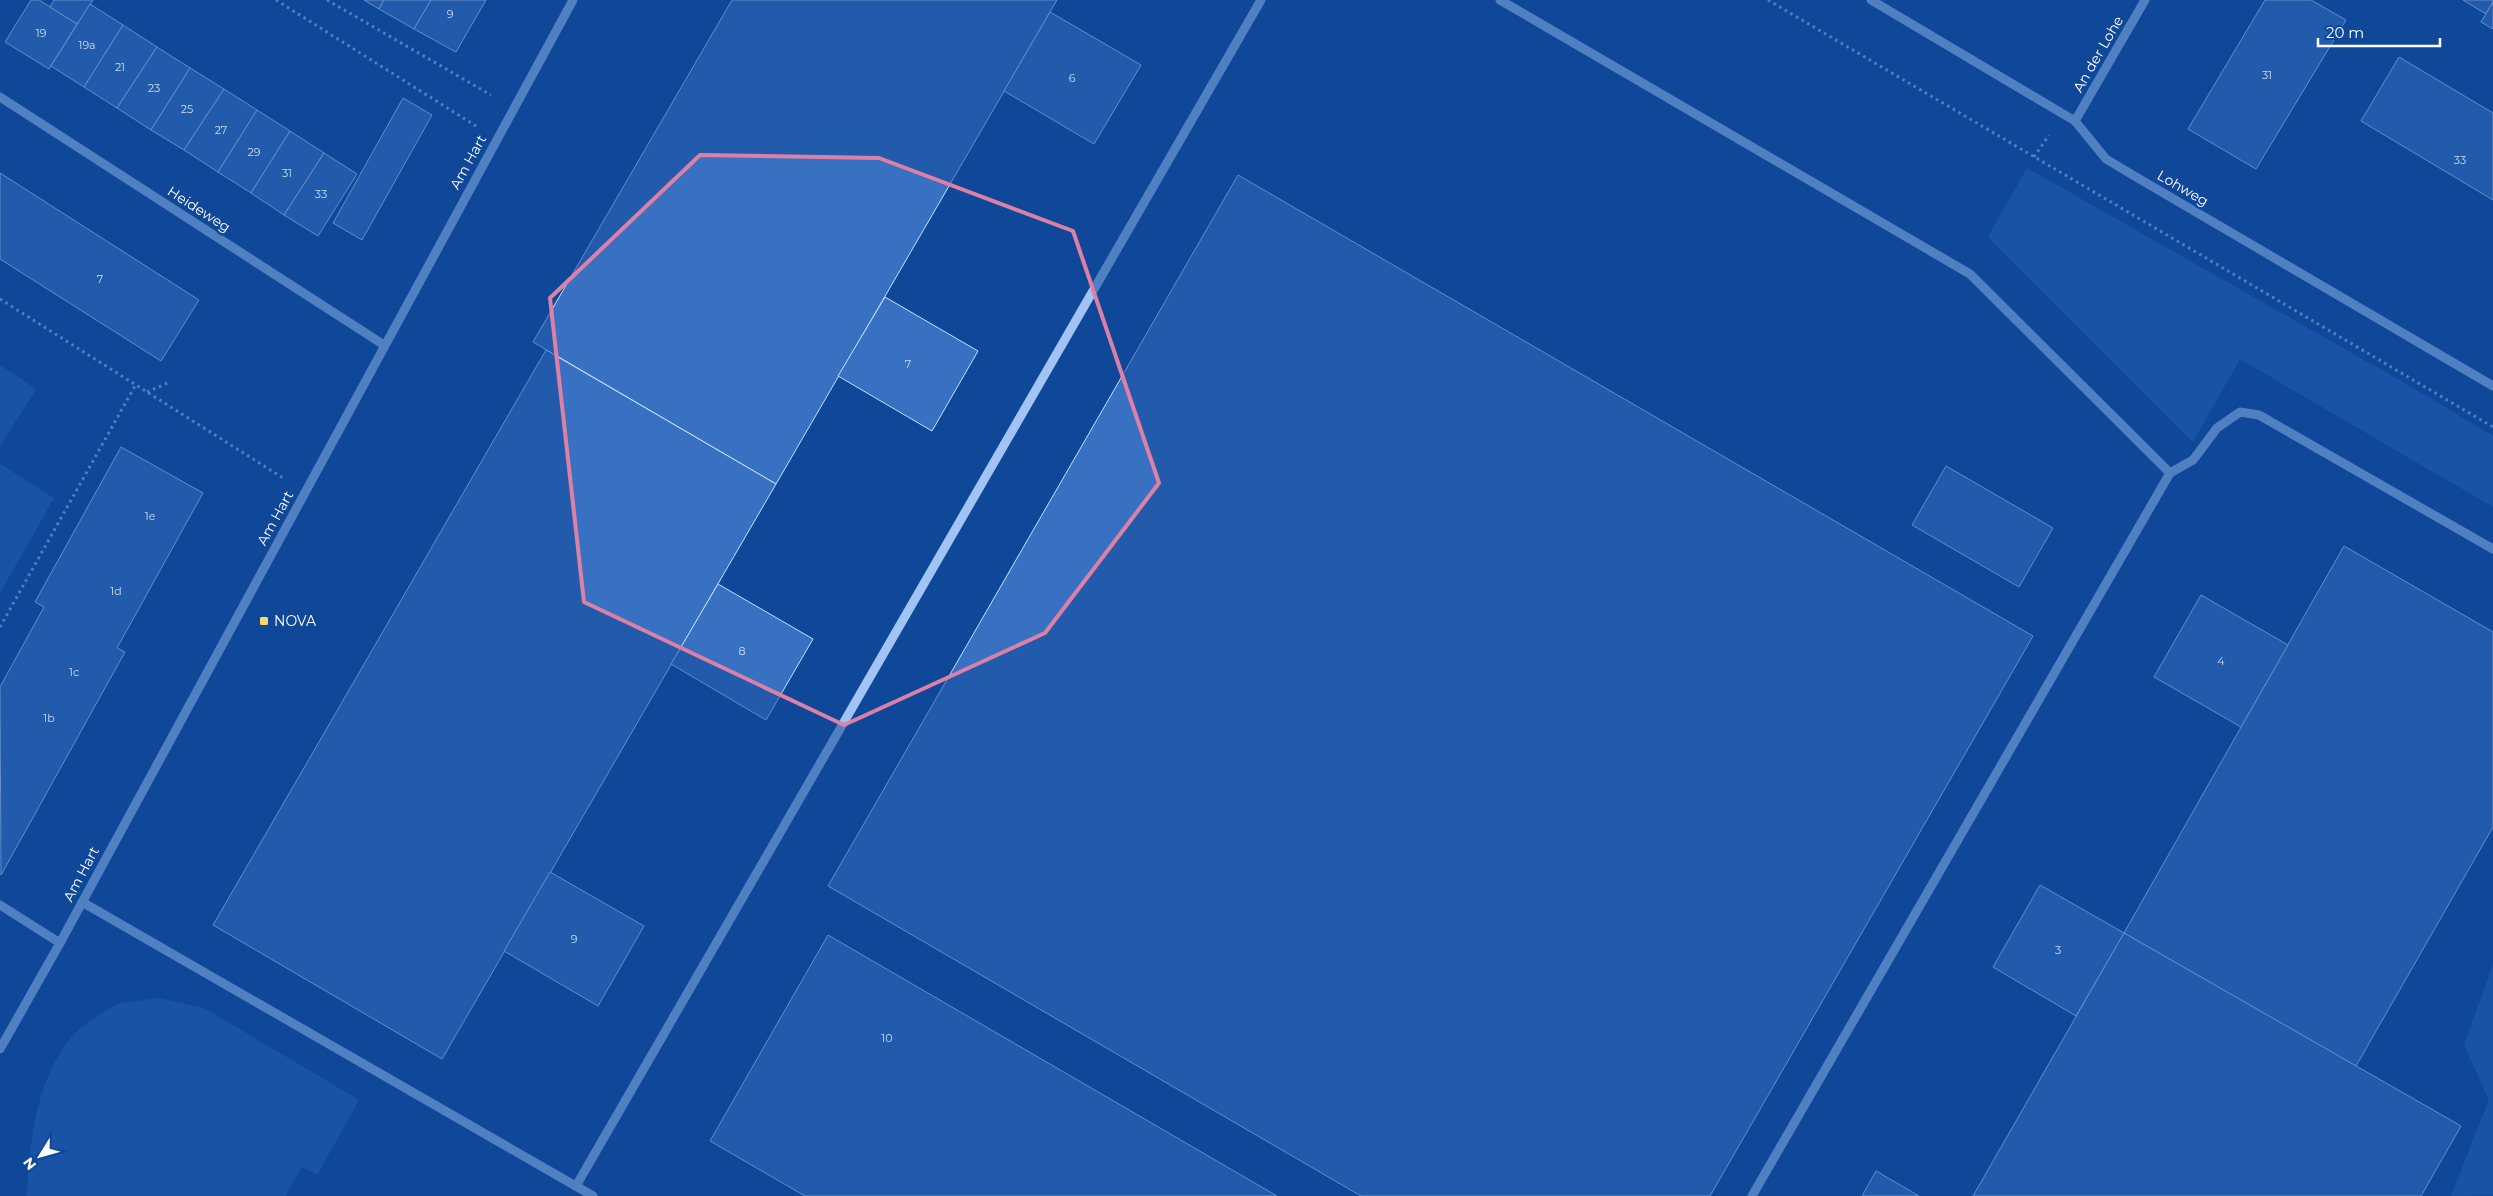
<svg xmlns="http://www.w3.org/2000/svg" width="2493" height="1196" viewBox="0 0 2493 1196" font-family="Montserrat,sans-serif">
<rect width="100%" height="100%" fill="#104899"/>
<g fill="#2261b8">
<path d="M 2027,168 L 2422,393 L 2493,436 L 2493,507 L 2240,359 L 2193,442 L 1988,237 Z"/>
<path d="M 0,365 L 36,389 L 0,446 Z"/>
<path d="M 0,464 L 54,498 L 0,593 Z"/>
<path d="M 2493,965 L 2493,1195 L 2451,1196 L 2489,1100 L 2464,1045 Z"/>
<path d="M 157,998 L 204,1008 L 359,1100 L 317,1175 L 302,1167 L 285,1196 L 27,1196 C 30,1134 39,1049 99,1015 C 106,1011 112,1006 119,1004 C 132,1001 145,1000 157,998 Z"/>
</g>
<g fill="#3871c1" stroke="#cae0fe">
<path d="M 31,0 L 39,0 L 77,24 L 49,69 L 5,42 Z"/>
<path d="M 54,0 L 93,0 L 77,24 L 50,7 Z"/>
<path d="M 364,0 L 384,0 L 379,9 Z"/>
<path d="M 384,0 L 431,0 L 414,29 L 379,9 Z"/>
<path d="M 431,0 L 486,0 L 456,52 L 414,29 Z"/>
<path d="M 732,0 L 1057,0 L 776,484 L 533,342 Z"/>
<path d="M 2265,0 L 2311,0 L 2346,20 L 2256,169 L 2188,129 Z"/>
<path d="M 2463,0 L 2493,0 L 2493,2 L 2486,14 Z"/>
<path d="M 2493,2 L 2493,29 L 2481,22 Z"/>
<path d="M 90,4 L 123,25 L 84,87 L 51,66 Z"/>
<path d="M 1050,12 L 1141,65 L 1094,144 L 1004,91 Z"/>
<path d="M 123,25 L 157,47 L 117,108 L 84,87 Z"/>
<path d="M 157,47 L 190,68 L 151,130 L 117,108 Z"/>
<path d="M 2399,57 L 2493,113 L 2493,200 L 2361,121 Z"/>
<path d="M 190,68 L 224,89 L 184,150 L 151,130 Z"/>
<path d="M 224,89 L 257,110 L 218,172 L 184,150 Z"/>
<path d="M 403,98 L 432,115 L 362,240 L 333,223 Z"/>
<path d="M 257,110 L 290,131 L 251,193 L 218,172 Z"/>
<path d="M 290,131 L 324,153 L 284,215 L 251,193 Z"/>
<path d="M 324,153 L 357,174 L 318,236 L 284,215 Z"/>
<path d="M 0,173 L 199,300 L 161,361 L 0,259 Z"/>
<path d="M 1238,175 L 2033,636 L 1710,1196 L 1361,1196 L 828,886 Z"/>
<path d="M 885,297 L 978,351 L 932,431 L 838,376 Z"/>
<path d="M 546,350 L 776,484 L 442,1059 L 213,925 Z"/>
<path d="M 121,447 L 203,493 L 117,648 L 125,652 L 1,875 L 0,687 L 44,607 L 35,602 Z"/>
<path d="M 1946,466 L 2053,528 L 2019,587 L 1912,525 Z"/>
<path d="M 2344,546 L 2493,632 L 2493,827 L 2356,1066 L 2124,933 Z"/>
<path d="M 718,584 L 813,639 L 766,720 L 671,664 Z"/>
<path d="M 2201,595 L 2288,645 L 2241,727 L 2154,677 Z"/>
<path d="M 550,872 L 644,926 L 598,1006 L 504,951 Z"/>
<path d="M 2040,885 L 2124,933 L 2076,1016 L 1993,967 Z"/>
<path d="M 2124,933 L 2461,1126 L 2421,1196 L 1973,1196 Z"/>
<path d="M 828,935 L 1277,1196 L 805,1196 L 710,1141 Z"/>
<path d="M 1876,1171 L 1919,1196 L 1862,1196 Z"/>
</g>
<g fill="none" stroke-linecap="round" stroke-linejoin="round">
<g stroke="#a1c4f4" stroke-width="3" stroke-dasharray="2.5 4" stroke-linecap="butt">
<path d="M 276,0 L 476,126"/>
<path d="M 327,0 L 491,95"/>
<path d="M 1768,0 L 2493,427"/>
<path d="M 2034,157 L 2049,135"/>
<path d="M 0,299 L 283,478"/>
<path d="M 147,392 L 170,382"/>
<path d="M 0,627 L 135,386"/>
</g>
<g stroke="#a1c4f4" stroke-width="9">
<path d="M 1500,0 L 1970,274 L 2170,473 L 1752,1196"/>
<path d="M 1871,0 L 2075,121 L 2106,159 L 2131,174 L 2493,386"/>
<path d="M 0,97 L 384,345"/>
<path d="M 2075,121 L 2145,0"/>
<path d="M 2170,473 L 2193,460 L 2217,428 L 2240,412 L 2259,415 L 2493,549"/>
<path d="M 82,902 L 593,1196"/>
<path d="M 0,905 L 60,943"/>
<path d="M 0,1049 L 60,943 L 573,0"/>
<path d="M 576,1186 L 1261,0"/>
</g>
</g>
<path d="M0 0H2493V1196H0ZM 700,155 L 879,158 L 1073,231 L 1159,483 L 1045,633 L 844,725 L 584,602 L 550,298 Z" fill="#104899" fill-opacity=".55" fill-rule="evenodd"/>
<path fill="none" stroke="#dd80a5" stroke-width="4" stroke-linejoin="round" d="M 700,155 L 879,158 L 1073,231 L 1159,483 L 1045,633 L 844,725 L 584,602 L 550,298 Z"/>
<rect fill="#ffd765" stroke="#104899" stroke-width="2" x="259" y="616" width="10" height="10" rx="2.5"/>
<g text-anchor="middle" stroke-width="5" stroke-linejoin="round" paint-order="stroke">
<g font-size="11" fill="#cddcf0">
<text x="450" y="18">9</text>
<text x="41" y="37">19</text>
<text x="87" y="49">19a</text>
<text x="120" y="71">21</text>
<text x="2267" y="79">31</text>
<text x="1072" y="82">6</text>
<text x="154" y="92">23</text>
<text x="187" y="113">25</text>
<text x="221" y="134">27</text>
<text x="254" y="156">29</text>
<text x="2460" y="164">33</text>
<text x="287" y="177">31</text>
<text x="321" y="198">33</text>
<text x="100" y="283">7</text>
<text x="908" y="368">7</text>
<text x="150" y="520">1e</text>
<text x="116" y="595">1d</text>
<text x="742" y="655">8</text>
<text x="2221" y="665">4</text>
<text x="74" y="676">1c</text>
<text x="49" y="722">1b</text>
<text x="574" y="943">9</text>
<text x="2058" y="954">3</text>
<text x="887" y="1042">10</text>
</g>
<g font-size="14" fill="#fff" stroke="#104899">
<text transform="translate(2098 54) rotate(-60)" y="5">An der Lohe</text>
<text transform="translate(468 162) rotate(-61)" y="5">Am Hart</text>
<text transform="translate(2183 188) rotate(30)" y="5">Lohweg</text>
<text transform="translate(199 209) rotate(33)" y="5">Heideweg</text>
<text transform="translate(275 518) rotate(-61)" y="5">Am Hart</text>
<text transform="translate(81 874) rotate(-62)" y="5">Am Hart</text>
</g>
<g font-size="14" fill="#fff" stroke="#104899" text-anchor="start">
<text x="274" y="626">NOVA</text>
</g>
</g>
<g transform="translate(40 1156) rotate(233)" stroke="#104899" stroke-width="4" paint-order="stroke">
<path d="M0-4L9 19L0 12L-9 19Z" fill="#ffffff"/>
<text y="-8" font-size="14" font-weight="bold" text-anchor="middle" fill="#ffffff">N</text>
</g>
<path d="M2318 38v8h122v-8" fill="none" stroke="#ffffff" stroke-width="2.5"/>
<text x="2326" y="38" font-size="15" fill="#ffffff" stroke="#104899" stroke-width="4" paint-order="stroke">20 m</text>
</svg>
